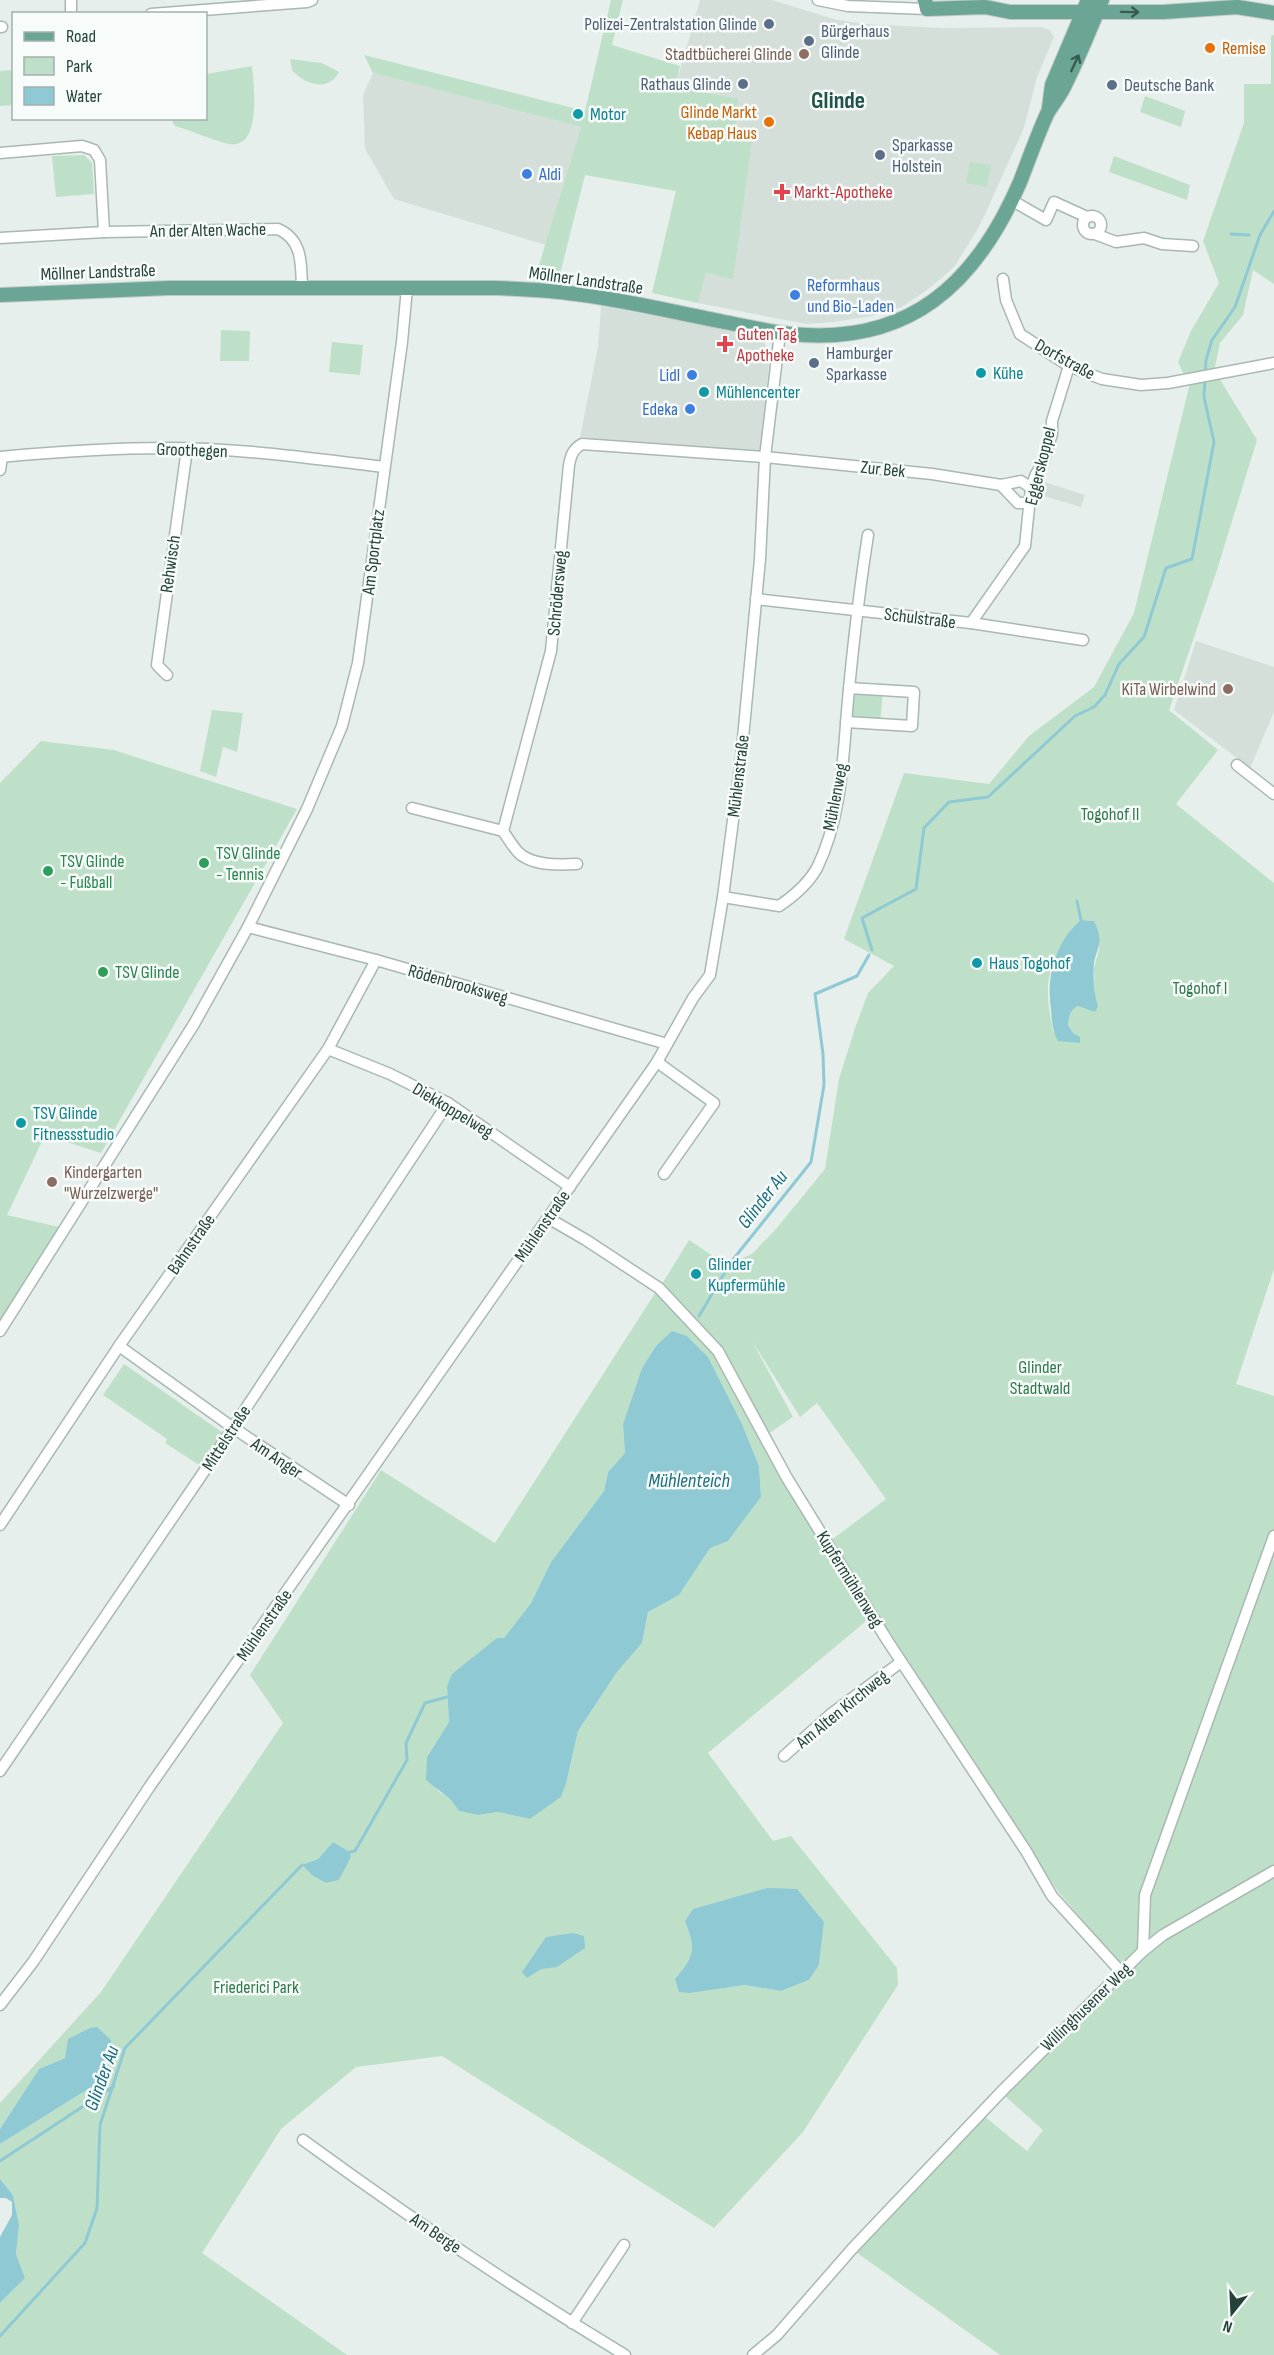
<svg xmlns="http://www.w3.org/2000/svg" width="1274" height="2355" viewBox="0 0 1274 2355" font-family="'Sofia Sans Condensed',sans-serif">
<rect width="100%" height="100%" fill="#e6efeb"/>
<g fill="#d4dfda">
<path d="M 700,0 L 772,0 L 837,20 L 866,24 L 941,28 L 1040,27 L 1050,30 L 1054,37 L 1037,77 L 1024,128 L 980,225 L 955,266 L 931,287 L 902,307 L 872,316 L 833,322 L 806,324 L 698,303 L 706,273 L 732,280 L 735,134 L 675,87 Z"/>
<path d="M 373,73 L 581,127 L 546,245 L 394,199 L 365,149 L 363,95 Z"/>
<path d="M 601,306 L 694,323 L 756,337 L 764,342 L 770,355 L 760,452 L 580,437 L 598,347 Z"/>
<path d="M 1041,481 L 1085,495 L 1081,507 L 1037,494 Z"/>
<path d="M 1196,641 L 1274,667 L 1274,712 L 1250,768 L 1174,710 Z"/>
</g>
<g fill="#bfe0c8" fill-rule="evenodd">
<path d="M 611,0 L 623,0 L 612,45 L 680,66 L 675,87 L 738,99 L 735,134 L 752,140 L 733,280 L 706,273 L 698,303 L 652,293 L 676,191 L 585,175 L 556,290 L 532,288 L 581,127 L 373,73 L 364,55 L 585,111 Z"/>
<path d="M 1274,35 L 1274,284 L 1253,270 L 1243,315 L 1220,343 L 1214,371 L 1185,377 L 1178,362 L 1191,331 L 1219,283 L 1203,241 L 1244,123 L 1244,84 L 1271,84 L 1271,36 Z"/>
<path d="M 290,59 L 322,63 L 339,72 C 328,93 304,84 292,70 Z"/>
<path d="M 252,66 C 254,85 262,150 229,144 C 211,140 193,131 175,126 L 171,119 L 206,118 L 206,74 Z"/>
<path d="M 13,70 L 13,105 L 0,106 L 0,71 Z"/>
<path d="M 1145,96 L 1185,111 L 1181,127 L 1140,112 Z"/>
<path d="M 84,155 L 92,163 L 94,194 L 56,197 L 52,156 Z"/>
<path d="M 1114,156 L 1190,185 L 1187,200 L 1109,172 Z"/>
<path d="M 970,162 L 991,165 L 987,187 L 966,183 Z"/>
<path d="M 221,330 L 250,331 L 249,361 L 220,361 Z"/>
<path d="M 332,342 L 363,345 L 360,375 L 329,372 Z"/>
<path d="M 1219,378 L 1257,440 L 1217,570 L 1169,710 L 1218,750 L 1176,804 L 1274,883 L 1274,1269 L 1236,1384 L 1274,1396 L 1274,2355 L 1000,2355 L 853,2250 L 984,2116 L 1027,2151 L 1043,2130 L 1005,2096 L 1127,1973 L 1057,1890 L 830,1541 L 886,1499 L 817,1403 L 800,1417 L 752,1341 L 793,1417 L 768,1434 L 718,1351 L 659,1289 L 689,1240 L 726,1265 L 752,1254 L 776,1229 L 825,1169 L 839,1079 L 855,1028 L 868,993 L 894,966 L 844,939 L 904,773 L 989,784 L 1029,736 L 1094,687 L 1134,613 L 1190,383 ZM 1081,920 L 1094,921 L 1098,931 L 1099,949 L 1094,968 L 1095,998 L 1085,1007 L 1078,1006 C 1070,1010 1069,1016 1068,1025 L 1073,1033 L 1080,1037 L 1053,1032 C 1051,1019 1048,1006 1048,993 C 1047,968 1062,937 1081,920 Z"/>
<path d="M 849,688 L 883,690 L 880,724 L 846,722 Z"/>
<path d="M 212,710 L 243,713 L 237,752 L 223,747 L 216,777 L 200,771 Z"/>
<path d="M 41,741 L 114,750 L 297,809 L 101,1153 L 45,1135 L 7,1215 L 59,1227 L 0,1322 L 0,783 Z"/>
<path d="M 657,1290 L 716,1353 L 871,1617 L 708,1753 L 773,1841 L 791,1836 L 897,1968 L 898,1985 L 803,2132 L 714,2228 L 442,2056 L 356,2067 L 281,2129 L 202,2253 L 347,2355 L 0,2355 L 0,2303 L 25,2278 L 16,2254 L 19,2225 L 13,2195 L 0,2179 L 0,2144 L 93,2086 L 102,2077 L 65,2058 L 39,2069 L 0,2129 L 0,2103 L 101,1992 L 283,1723 L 250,1675 L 381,1470 L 495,1543 ZM 687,1336 L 708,1357 L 742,1424 L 759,1466 L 761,1497 L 728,1541 L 710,1547 L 679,1595 L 648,1612 L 642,1643 L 617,1672 L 578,1731 L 566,1784 L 561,1797 L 530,1819 L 498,1812 L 478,1815 L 459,1811 L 450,1799 L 438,1791 L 427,1757 L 449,1722 L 447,1686 L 504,1638 L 531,1603 L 551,1562 L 604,1491 L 608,1472 L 625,1453 L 623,1424 L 642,1368 L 656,1346 ZM 333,1842 L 350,1852 L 351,1857 L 339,1880 L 326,1883 L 313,1876 L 303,1865 L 318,1859 ZM 767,1888 L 824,1922 L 819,1965 L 809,1980 L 781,1991 L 745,1985 L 690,1993 L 675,1979 C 695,1955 696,1950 685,1921 L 694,1909 Z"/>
<path d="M 124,1364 L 223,1433 L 201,1466 L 165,1443 L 167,1439 L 103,1395 Z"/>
</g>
<g fill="#8ec9d4">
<path d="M 1081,920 L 1094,921 C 1102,937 1100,943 1095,958 C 1092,968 1094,997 1098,1006 L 1095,1012 L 1078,1006 C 1070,1010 1069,1016 1068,1025 L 1073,1033 L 1080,1037 L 1080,1043 L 1058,1041 C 1052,1030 1052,1021 1051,1009 C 1046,977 1055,942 1081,920 Z"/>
<path d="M 672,1331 L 687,1336 L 708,1357 L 742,1424 L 759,1466 L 761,1497 L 728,1541 L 710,1548 L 679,1595 L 648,1612 L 642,1643 L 617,1672 L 578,1731 L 566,1784 L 561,1797 L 530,1819 L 498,1812 L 478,1815 L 459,1811 L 450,1799 L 426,1780 L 427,1757 L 449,1722 L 447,1686 L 452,1674 L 497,1638 L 504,1638 L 531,1603 L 551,1562 L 604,1491 L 608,1472 L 625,1453 L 623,1424 L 642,1368 L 656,1346 Z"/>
<path d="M 333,1842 L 350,1852 L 351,1857 L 339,1880 L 326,1883 L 313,1876 L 302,1865 L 318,1859 Z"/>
<path d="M 767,1888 L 797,1889 L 824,1922 L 819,1965 L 809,1980 L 781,1991 L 745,1985 L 690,1993 L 679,1992 L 675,1979 C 695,1955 696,1950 685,1921 L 693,1909 Z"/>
<path d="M 573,1933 L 584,1936 L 585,1948 L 557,1967 L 541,1969 L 527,1978 L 522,1972 L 546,1937 Z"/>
<path d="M 97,2027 L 111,2040 C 110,2059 106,2073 93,2086 L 0,2144 L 0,2129 L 39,2069 L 65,2058 L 68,2039 L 90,2028 Z"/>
<path d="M 0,2179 L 13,2195 L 19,2225 L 16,2254 L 25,2278 L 0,2303 L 0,2237 L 12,2215 L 12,2202 L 6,2198 L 0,2198 Z"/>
</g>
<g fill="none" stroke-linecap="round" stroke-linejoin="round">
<g stroke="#8ec9d4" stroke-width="3">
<path d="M 1231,234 L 1249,235"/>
<path d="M 1077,901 L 1081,920"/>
<path d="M 872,950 L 862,918 L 916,889 L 924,828 L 949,802 L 988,797 L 1075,716 L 1094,707 L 1105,695 L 1119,664 L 1144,637 L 1166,568 L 1192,559 L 1214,442 L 1204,397 L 1206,360 L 1212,340 L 1235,307 L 1260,235 L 1274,211"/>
<path d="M 699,1316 L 731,1262 L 811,1162 L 824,1085 L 823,1054 L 815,994 L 857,976 L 869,955"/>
<path d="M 350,1852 L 355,1851 L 407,1760 L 406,1743 L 425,1703 L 447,1697"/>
<path d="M 0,2161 L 114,2086"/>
<path d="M 0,2336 L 85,2243 L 97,2208 L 100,2125 L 125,2048 L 302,1865"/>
</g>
<g stroke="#a8b8b2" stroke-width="13">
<g id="minor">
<path d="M 818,0 L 848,6 L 927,9"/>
<path d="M 71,14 L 71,0"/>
<path d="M 151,14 L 307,2 L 312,0"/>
<path d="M 0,27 L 2,27"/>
<path d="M 0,153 L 82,146 L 94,150 L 100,160 L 104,232"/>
<path d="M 1011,200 L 1046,220 L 1054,202 L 1087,217"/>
<circle cx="1092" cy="225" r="9"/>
<path d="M 1095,234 L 1116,242 L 1144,238 L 1162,244 L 1193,246"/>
<path d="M 0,238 L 104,232 L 278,229 C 303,240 301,264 302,288"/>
<path d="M 1003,279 L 1006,300 L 1020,334 L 1069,366 L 1102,379 L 1141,385 L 1168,383 L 1274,363"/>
<path d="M 0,457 C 55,452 110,448 165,448 C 238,448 311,458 384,467"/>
<path d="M 0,470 L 2,457"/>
<path d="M 1001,485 L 1021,481 L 1031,488"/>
<path d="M 756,599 L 971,623 L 1083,640"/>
<path d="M 971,623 L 1025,546 L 1031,488 L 1036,474 L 1042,465 L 1052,434 L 1052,421 L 1069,366"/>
<path d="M 167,675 L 157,665 L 187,449"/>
<path d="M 846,722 L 912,726 L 914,692 L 849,688"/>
<path d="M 1237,765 L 1274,794"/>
<path d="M 412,808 L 503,831 L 551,651 L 569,465 C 571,455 573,449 582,444 L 765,457 L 932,474 L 1001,485 L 1018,503 L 1030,503"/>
<path d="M 503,831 C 507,837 512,845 517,851 C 530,866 559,865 577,864"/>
<path d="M 723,897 L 779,906 C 794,896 808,884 817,868 C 844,813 843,748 849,689 C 854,637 860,586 868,535"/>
<path d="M 248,927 L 376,960 L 667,1044"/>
<path d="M 328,1049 L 390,1074 L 448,1103 L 570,1187"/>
<path d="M 657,1062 L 714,1103 L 664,1174"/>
<path d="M 548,1218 L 586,1240 L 659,1288 L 718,1351 L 787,1478 L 887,1640 L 1026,1851 L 1052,1896 L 1122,1973"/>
<path d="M 0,1331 L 194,1024 L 248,927 L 307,809 L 342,726 L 358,663 L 402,342 L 407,288"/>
<path d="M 119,1346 L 232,1427 L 349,1505"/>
<path d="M 0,1525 L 119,1346 L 328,1049 L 376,960"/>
<path d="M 784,1756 L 831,1714 L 901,1662"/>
<path d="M 0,1771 L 203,1473 L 448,1103"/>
<path d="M 1143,1951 L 1145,1895 L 1274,1536"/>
<path d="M 0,2005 L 33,1962 L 150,1786 L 657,1062 L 693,998 L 710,975 L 723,897 L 741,759 L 760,559 L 765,457 L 780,333"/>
<path d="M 303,2140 C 407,2216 514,2288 625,2355"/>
<path d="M 572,2323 L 624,2245"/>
<path d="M 753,2355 L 777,2335 L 852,2249 L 1004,2089 L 1143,1951 L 1163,1935 L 1274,1871"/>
</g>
</g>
<g stroke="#c2cac8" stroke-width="16">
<g id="major">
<path d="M 925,0 L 927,9 L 985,7 L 1010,12 L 1163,12 L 1237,7 L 1274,13"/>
<path d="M 1049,108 L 1052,85 L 1088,0"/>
<path d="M 0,295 L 169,288 L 496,288 C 520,289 544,290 568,293 C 621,299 673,312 724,322 C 747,326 769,332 791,334 C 909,346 976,284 1020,182 C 1029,159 1037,136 1047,114 C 1052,105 1059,97 1064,87 C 1078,59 1090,30 1102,0"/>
</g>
</g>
<use href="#minor" stroke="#fff" stroke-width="10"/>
<use href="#major" stroke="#6aa596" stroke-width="14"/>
</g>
<defs><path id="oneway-shaft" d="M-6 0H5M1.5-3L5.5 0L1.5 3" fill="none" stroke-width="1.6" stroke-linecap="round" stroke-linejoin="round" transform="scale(1.5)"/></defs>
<g stroke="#365b51">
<use href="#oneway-shaft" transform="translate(1130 12) rotate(1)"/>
<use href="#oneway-shaft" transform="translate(1075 63) rotate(-65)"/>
</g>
<g fill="#5c6f8a" stroke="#f7fbf9" stroke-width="2">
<circle cx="769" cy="24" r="6"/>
<circle cx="809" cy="41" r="6"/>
<circle cx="743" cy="84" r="6"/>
<circle cx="1112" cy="85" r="6"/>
<circle cx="880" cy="155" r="6"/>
<circle cx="814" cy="363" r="6"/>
</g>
<g fill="#e8710a" stroke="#f7fbf9" stroke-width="2">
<circle cx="1210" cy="48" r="6"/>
<circle cx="769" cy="122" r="6"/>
</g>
<g fill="#8d6e63" stroke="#f7fbf9" stroke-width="2">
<circle cx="804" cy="54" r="6"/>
<circle cx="1228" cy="689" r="6"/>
<circle cx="52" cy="1182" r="6"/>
</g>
<g fill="#0f9aa8" stroke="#f7fbf9" stroke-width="2">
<circle cx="578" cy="114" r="6"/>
<circle cx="981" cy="373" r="6"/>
<circle cx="704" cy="392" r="6"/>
<circle cx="977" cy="963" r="6"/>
<circle cx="21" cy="1123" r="6"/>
<circle cx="696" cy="1274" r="6"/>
</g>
<g fill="#3f7fe0" stroke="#f7fbf9" stroke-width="2">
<circle cx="527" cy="174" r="6"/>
<circle cx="795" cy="295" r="6"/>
<circle cx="692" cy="375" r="6"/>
<circle cx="690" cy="409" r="6"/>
</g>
<g fill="#e0444e" stroke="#f7fbf9" stroke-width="2">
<path d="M779 183h6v6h6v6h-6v6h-6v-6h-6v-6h6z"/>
<path d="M722 335h6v6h6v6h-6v6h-6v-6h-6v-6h6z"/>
</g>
<g fill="#2e9e5b" stroke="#f7fbf9" stroke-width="2">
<circle cx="204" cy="863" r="6"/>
<circle cx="48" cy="871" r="6"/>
<circle cx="103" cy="972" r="6"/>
</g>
<g text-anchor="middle" stroke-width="5" stroke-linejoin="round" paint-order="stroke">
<g font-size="18" fill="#4e5e75" stroke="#f7fbf9" text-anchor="start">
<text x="757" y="30" text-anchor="end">Polizei-Zentralstation Glinde</text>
<text x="821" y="37">Bürgerhaus<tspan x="821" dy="21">Glinde</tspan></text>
<text x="731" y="90" text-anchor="end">Rathaus Glinde</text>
<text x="1124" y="91">Deutsche Bank</text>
<text x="892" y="151">Sparkasse<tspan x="892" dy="21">Holstein</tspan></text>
<text x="826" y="359">Hamburger<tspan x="826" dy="21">Sparkasse</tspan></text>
</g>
<g font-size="18" fill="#c56008" stroke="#f7fbf9" text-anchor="start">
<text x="1222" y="54">Remise</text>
<text x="757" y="118" text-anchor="end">Glinde Markt<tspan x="757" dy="21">Kebap Haus</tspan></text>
</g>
<g font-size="18" fill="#785e54" stroke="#f7fbf9" text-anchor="end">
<text x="792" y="60">Stadtbücherei Glinde</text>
<text x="1216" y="695">KiTa Wirbelwind</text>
<text x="64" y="1178" text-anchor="start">Kindergarten<tspan x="64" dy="21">"Wurzelzwerge"</tspan></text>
</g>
<g font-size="18" fill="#0d838f" stroke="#f7fbf9" text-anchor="start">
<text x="590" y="120">Motor</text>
<text x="993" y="379">Kühe</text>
<text x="716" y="398">Mühlencenter</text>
<text x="989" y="969">Haus Togohof</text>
<text x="33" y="1119">TSV Glinde<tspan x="33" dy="21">Fitnessstudio</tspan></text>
<text x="708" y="1270">Glinder<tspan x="708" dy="21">Kupfermühle</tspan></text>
</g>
<g font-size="18" fill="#366cbe" stroke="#f7fbf9" text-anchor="start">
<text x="539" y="180">Aldi</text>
<text x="807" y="291">Reformhaus<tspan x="807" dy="21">und Bio-Laden</tspan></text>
<text x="680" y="381" text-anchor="end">Lidl</text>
<text x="678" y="415" text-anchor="end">Edeka</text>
</g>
<g font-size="18" fill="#be3a42" stroke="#f7fbf9" text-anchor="start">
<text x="794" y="198">Markt-Apotheke</text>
<text x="737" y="340">Guten Tag<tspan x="737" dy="21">Apotheke</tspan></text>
</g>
<g font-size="18" fill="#24423a" stroke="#f7fbf9">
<text transform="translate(208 230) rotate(-1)" y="6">An der Alten Wache</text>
<text transform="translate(98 272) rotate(-2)" y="6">Möllner Landstraße</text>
<text transform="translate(586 280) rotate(8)" y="6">Möllner Landstraße</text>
<text transform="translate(1065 359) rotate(29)" y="6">Dorfstraße</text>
<text transform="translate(192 450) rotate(2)" y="6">Groothegen</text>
<text transform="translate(1040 466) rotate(-76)" y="6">Eggerskoppel</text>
<text transform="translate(883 469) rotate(6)" y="6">Zur Bek</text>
<text transform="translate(373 552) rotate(-83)" y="6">Am Sportplatz</text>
<text transform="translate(170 564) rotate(-82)" y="6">Rehwisch</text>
<text transform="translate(557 593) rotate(-85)" y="6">Schrödersweg</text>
<text transform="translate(920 618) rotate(7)" y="6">Schulstraße</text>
<text transform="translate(738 776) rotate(-83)" y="6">Mühlenstraße</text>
<text transform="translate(835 797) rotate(-79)" y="6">Mühlenweg</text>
<text transform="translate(458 984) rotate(16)" y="6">Rödenbrooksweg</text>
<text transform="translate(453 1110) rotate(31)" y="6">Diekkoppelweg</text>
<text transform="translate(542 1226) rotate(-55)" y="6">Mühlenstraße</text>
<text transform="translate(191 1244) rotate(-55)" y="6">Bahnstraße</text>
<text transform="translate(226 1438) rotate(-57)" y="6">Mittelstraße</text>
<text transform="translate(277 1458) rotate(34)" y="6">Am Anger</text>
<text transform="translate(850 1579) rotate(58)" y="6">Kupfermühlenweg</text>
<text transform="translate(264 1625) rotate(-55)" y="6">Mühlenstraße</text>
<text transform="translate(842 1709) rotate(-39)" y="6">Am Alten Kirchweg</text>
<text transform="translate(1086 2007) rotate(-44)" y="6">Willinghusener Weg</text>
<text transform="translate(436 2233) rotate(34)" y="6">Am Berge</text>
</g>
<g font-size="18" fill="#2d7a4b" stroke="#f7fbf9">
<text x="1110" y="820">Togohof II</text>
<text x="1200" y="994">Togohof I</text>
<text x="1040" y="1373">Glinder<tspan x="1040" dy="21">Stadtwald</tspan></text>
<text x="256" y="1993">Friederici Park</text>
</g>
<g font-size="18" fill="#27864d" stroke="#f7fbf9" text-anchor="start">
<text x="216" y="859">TSV Glinde<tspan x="216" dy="21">- Tennis</tspan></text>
<text x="60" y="867">TSV Glinde<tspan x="60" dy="21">- Fußball</tspan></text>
<text x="115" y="978">TSV Glinde</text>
</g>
<g font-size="20" font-style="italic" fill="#1c6f80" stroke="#f7fbf9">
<text transform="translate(762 1199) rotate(-52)" y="7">Glinder Au</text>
<text x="689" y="1487">Mühlenteich</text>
<text transform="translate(101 2078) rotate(-70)" y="7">Glinder Au</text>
</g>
<g font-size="24" font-weight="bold" fill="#1f5548" stroke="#f7fbf9">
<text x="838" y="108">Glinde</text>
</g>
</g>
<rect x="12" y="12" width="195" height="108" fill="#f7fbf9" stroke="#a3b1ad" stroke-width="1.5"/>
<rect x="24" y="32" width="30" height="9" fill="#6aa596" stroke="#a3b1ad" stroke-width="1.5"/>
<text x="66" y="42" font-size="18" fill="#24423a">Road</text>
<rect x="24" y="57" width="30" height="18" fill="#bfe0c8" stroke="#a3b1ad" stroke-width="1.5"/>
<text x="66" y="72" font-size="18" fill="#24423a">Park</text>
<rect x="24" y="87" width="30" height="18" fill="#8ec9d4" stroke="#a3b1ad" stroke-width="1.5"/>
<text x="66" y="102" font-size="18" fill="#24423a">Water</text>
<g transform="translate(1232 2313) rotate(198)" stroke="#f7fbf9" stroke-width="4.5" paint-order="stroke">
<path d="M0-4.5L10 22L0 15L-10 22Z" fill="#24423a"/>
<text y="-9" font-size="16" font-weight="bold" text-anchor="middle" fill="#24423a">N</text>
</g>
</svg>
